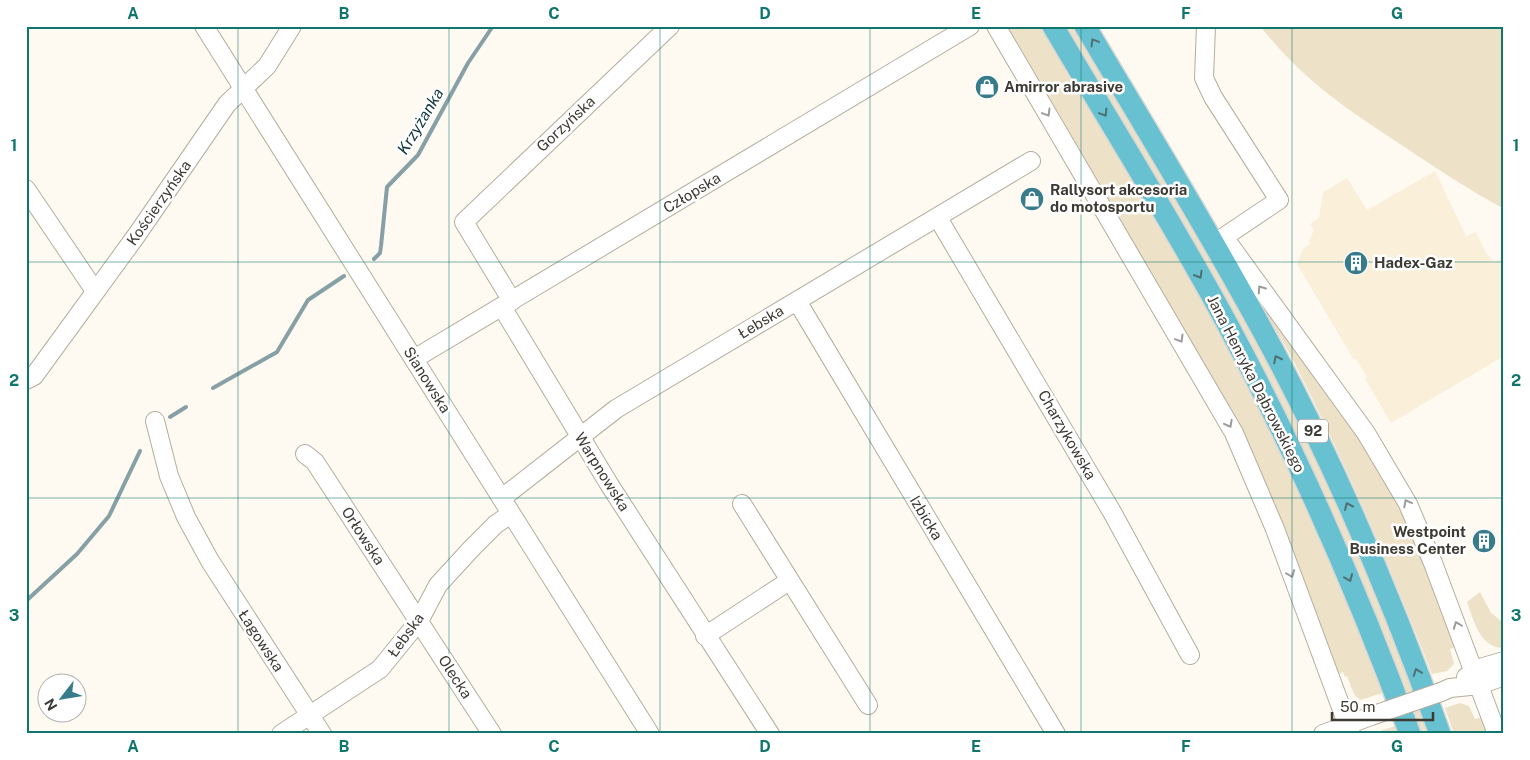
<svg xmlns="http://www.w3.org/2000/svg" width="1530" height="760" viewBox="0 0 1530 760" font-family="'Public Sans',sans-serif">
<rect width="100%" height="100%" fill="#fefaf1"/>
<path fill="#faf0da" d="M 1435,171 L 1466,236 L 1476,232 L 1486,253 L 1494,262 L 1504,257 L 1504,356 L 1391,423 L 1365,379 L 1367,377 L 1356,359 L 1354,360 L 1297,264 L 1303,249 L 1310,244 L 1309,241 L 1314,230 L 1310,224 L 1319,218 L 1323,192 L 1347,178 L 1367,210 Z"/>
<g fill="#ede1c7">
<path d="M 1005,26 L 1043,26 L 1190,274 L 1286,458 L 1386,692 L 1360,700 L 1354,694 L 1347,676 L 1345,677 L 1343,672 L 1336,675 L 1259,469 L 1225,400 Z"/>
<path d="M 1062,26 L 1076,26 L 1258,338 L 1339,505 L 1433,734 L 1419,734 L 1391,661 Z"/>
<path d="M 1260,26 L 1504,26 L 1504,209 C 1468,189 1434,167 1400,144 C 1342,106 1304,81 1260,26 Z"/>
<path d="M 1239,270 L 1306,360 L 1396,493 L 1459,646 L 1450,649 L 1454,664 L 1447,671 L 1432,674 C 1390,567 1345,461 1292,358 C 1276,328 1255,301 1239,270 Z"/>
<path d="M 1480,592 L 1491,613 L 1504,623 L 1504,648 C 1480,648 1474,621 1467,602 Z"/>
<path d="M 1460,703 L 1469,706 L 1475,719 L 1482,717 L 1489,734 L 1454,734 L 1445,708 Z"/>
<path d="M 1398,725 L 1402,734 L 1374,734 L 1377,732 Z"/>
</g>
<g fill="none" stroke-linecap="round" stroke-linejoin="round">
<g stroke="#86a0a5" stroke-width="4">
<path d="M 374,259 L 380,253 L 381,246 L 387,187 L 418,155 L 468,63 L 493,26"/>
<path d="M 213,388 L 277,352 L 308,300 L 344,276"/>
<path d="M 170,417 L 186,407"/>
<path d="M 26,601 L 77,554 L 109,516 L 140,451"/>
</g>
<g stroke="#b4ad9f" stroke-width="20">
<g id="minor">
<path d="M 204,26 L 650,734"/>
<path d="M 996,26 L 1234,433 L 1275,529 L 1351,734"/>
<path d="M 1206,26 L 1204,78 L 1213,97 L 1279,200 L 1224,237 L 1366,433 L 1408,504 L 1433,563 L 1497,734"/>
<path d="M 26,189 L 95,291"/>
<path d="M 938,218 L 1112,512 L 1190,655"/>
<path d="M 512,301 L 464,222 L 670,26"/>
<path d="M 797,301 L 1056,734"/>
<path d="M 502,307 L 609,484 L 770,734"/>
<path d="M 414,359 L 970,26"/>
<path d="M 26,380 L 34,376 L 136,236 L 227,104 L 267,66 L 292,26"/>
<path d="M 155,421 L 169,476 L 186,517 L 210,561 L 322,734"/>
<path d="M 305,454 L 315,462 L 492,734"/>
<path d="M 502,498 L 616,409 L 1031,161"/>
<path d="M 742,504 L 868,705"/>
<path d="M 705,636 L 789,581"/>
<path d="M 1466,677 L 1480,668 L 1504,661"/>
<path d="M 1441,692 L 1450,688 L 1480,685 L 1504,676"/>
<path d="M 281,734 L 380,669 L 419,621 L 438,585 L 471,549 L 496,524 L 511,514"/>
<path d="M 1323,734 L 1371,716"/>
</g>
</g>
<g stroke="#d8d8d6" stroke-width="24">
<g id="major">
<path d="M 1053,26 C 1112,127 1175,226 1230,329 C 1300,459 1359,595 1410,734"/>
<path d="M 1085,26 C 1149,134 1214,240 1273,350 C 1338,473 1394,603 1440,734"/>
</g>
</g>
<use href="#minor" stroke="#fff" stroke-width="18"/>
<use href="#major" stroke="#67c1d0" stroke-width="21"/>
<g stroke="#b4ad9f" stroke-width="20" stroke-linecap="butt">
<path id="minor-bridge" d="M 1371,716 L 1441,692"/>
</g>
<use href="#minor-bridge" stroke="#fff" stroke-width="18"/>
</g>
<defs><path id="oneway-chevron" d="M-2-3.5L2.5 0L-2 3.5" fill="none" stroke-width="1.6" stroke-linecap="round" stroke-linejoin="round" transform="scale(1.25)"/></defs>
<g stroke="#4e7072">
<use href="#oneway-chevron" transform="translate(1094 42) rotate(-121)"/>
<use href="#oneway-chevron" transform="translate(1104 113) rotate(59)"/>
<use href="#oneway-chevron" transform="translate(1199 275) rotate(60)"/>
<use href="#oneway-chevron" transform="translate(1277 359) rotate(-117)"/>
<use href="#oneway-chevron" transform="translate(1348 506) rotate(-114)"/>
<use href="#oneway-chevron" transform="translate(1349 578) rotate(67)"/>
<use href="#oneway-chevron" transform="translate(1417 672) rotate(-110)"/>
</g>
<g stroke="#9e9c9a">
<use href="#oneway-chevron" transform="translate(1047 113) rotate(59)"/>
<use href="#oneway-chevron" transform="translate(1261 289) rotate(-125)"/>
<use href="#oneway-chevron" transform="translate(1180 339) rotate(59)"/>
<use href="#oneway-chevron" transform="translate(1229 424) rotate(62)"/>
<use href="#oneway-chevron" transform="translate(1407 503) rotate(-118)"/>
<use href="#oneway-chevron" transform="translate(1291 574) rotate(69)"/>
<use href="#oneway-chevron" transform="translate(1457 625) rotate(-111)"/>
</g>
<path fill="none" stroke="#0f766e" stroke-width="1" stroke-opacity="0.55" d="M 238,26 L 238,734M 449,26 L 449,734M 660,26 L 660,734M 870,26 L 870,734M 1081,26 L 1081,734M 1292,26 L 1292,734M 26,262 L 1504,262M 26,498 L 1504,498"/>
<defs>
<g id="shop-disc" transform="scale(1.25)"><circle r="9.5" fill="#387c8c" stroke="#fff"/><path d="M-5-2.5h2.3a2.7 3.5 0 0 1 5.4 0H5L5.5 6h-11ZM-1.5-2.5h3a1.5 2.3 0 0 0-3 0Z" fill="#fff"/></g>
<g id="building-disc" transform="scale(1.25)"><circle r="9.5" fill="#387c8c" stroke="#fff"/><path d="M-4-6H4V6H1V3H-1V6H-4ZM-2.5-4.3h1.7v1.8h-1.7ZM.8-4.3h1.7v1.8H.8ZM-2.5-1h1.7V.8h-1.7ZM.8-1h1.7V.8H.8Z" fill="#fff"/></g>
</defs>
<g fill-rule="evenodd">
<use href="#shop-disc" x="987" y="87"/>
<use href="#shop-disc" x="1032" y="199"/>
<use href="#building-disc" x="1356" y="263"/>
<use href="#building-disc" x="1484" y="541"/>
</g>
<g text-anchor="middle" stroke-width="5" stroke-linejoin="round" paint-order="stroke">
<rect fill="#fff" stroke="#777571" stroke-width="1" x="1298" y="419.5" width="30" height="23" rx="4"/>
<g font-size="14" font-weight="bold" fill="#3d3a34">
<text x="1313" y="436">92</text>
</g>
<g font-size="15" font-weight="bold" fill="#3d3a34" stroke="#fff" text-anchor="start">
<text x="1004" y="92">Amirror abrasive</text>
<text x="1050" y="195">Rallysort akcesoria<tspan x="1050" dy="17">do motosportu</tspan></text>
<text x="1374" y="268">Hadex-Gaz</text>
<text x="1466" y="537" text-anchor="end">Westpoint<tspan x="1466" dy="17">Business Center</tspan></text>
</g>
<g font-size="15" fill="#3d3a34" stroke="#fff">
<text transform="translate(566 124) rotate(-43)" y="5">Gorzyńska</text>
<text transform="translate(692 193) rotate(-31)" y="5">Człopska</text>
<text transform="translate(159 203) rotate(-55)" y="5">Kościerzyńska</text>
<text transform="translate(761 322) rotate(-31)" y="5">Łebska</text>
<text transform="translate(427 380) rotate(58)" y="5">Sianowska</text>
<text transform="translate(1256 384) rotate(63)" y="5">Jana Henryka Dąbrowskiego</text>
<text transform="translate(1067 435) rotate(60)" y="5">Charzykowska</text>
<text transform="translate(602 472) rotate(58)" y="5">Warpnowska</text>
<text transform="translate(926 518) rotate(59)" y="5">Izbicka</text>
<text transform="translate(363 536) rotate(57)" y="5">Orłowska</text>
<text transform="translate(406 635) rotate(-54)" y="5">Łebska</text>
<text transform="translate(261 641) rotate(57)" y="5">Łagowska</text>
<text transform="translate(455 677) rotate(57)" y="5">Olecka</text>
</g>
<g font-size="16" font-style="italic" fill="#11363e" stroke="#fff">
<text transform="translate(420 121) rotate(-59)" y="6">Krzyżanka</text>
</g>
</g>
<rect width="1530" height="760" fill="none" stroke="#ffffff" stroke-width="55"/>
<g transform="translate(62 698) rotate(239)"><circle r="24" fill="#ffffff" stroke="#b1b0ae"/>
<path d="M0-4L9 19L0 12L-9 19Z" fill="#387c8c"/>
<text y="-8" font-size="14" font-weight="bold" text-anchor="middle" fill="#3d3a34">N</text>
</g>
<path d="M1332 712v8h101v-8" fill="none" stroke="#3d3a34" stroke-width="2.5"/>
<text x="1340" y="712" font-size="15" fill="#3d3a34" stroke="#ffffff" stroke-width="4" paint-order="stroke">50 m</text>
<rect x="28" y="28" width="1474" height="704" fill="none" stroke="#0f766e" stroke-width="2"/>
<g font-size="16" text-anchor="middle" font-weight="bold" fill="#0f766e">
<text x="133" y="19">A</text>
<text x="344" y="19">B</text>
<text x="554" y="19">C</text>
<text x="765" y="19">D</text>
<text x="976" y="19">E</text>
<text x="1186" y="19">F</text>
<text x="1397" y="19">G</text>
<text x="14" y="151">1</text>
<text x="1516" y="151">1</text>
<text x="14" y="386">2</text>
<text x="1516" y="386">2</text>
<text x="14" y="621">3</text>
<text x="1516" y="621">3</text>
<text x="133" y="752">A</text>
<text x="344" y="752">B</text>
<text x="554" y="752">C</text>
<text x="765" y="752">D</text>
<text x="976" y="752">E</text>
<text x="1186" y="752">F</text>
<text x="1397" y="752">G</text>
</g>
</svg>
